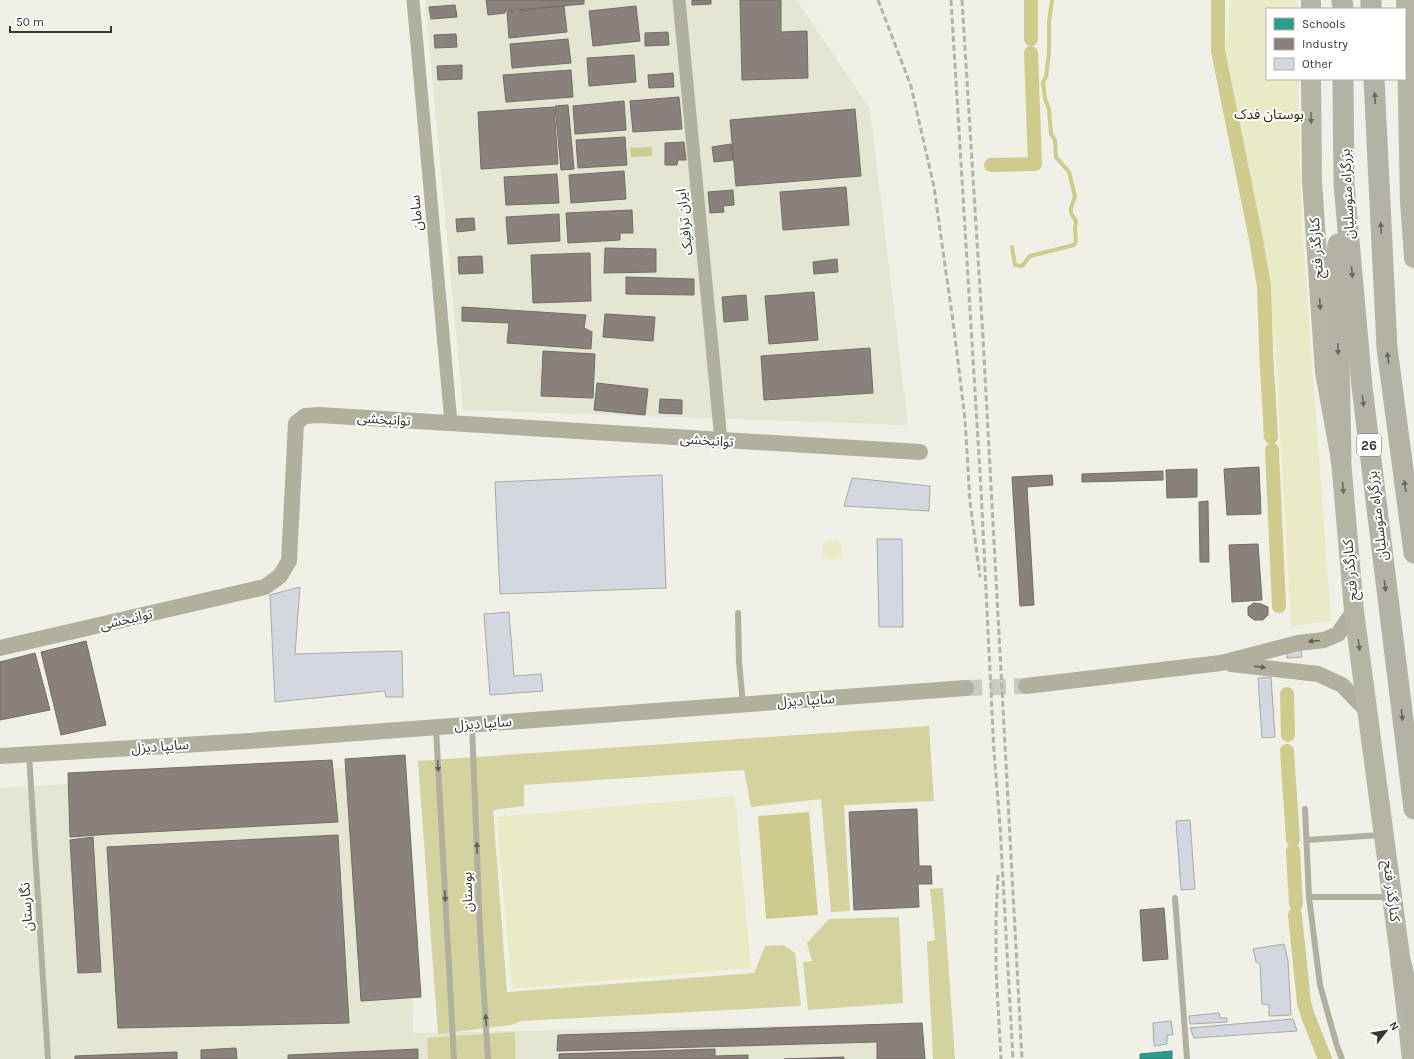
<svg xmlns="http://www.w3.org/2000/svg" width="1414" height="1059" viewBox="0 0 1414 1059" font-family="Karla,'Noto Sans Arabic',sans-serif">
<rect width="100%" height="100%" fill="#f0f0e6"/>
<g fill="#e5e5d3">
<path d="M 425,0 L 797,0 L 870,109 L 908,425 L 463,410 Z"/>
<path d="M 406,764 L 413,1033 L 922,1023 L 925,1059 L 0,1059 L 0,788 Z"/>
</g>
<g fill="#ebeac7">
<path d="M 1230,0 L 1296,0 L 1297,9 L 1267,9 L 1267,79 L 1298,79 L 1302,226 L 1331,621 L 1291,626 L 1275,344 L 1268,272 L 1225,53 Z"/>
<circle cx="832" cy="550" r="10"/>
<path d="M 735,796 L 751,968 L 512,989 L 496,817 Z"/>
</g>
<g fill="#d4d29e">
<path d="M 929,726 L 934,801 L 844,805 L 850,911 L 831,912 L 821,799 L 751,807 L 744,770 L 524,785 L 524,806 L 493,810 L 507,992 L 754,973 L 765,946 L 784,945 L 795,953 L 801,1006 L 522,1021 L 511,1025 L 438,1034 L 418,761 Z"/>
<path d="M 943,888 L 955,1059 L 933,1059 L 927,942 L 935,940 L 930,889 Z"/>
<path d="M 899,917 L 903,1003 L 808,1010 L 803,962 L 812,961 L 807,943 L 829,919 Z"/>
<path d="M 515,1032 L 515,1059 L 428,1059 L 427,1038 Z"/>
</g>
<g fill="#cecc8c">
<path d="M 652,147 L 652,156 L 631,157 L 630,148 Z"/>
<path d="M 809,812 L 818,915 L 766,919 L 758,816 Z"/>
</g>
<path fill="#2a9d8f" stroke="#2e7e73" d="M 1172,1051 L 1172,1059 L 1140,1059 L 1140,1054 Z"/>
<g fill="#8a817c" stroke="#716b66">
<path d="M 486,0 L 584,0 L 584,4 L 505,11 L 505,13 L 488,15 Z"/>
<path d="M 692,0 L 711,0 L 711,4 L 692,5 Z"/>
<path d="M 740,0 L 781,0 L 781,32 L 807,31 L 808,78 L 742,80 Z"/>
<path d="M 455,5 L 457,17 L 431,19 L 429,7 Z"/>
<path d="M 564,6 L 567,32 L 509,38 L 507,12 Z"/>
<path d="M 636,6 L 640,41 L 593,46 L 589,11 Z"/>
<path d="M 668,32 L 669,45 L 645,46 L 645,33 Z"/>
<path d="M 456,34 L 457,47 L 435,48 L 434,35 Z"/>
<path d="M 568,39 L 571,63 L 512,68 L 510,44 Z"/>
<path d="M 634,55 L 636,82 L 589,86 L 587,58 Z"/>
<path d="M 462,65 L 462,79 L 438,80 L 437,66 Z"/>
<path d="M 571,70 L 573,97 L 506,102 L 503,75 Z"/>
<path d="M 673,73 L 674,87 L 649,88 L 648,75 Z"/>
<path d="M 679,97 L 682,129 L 633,132 L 630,101 Z"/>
<path d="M 624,101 L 626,130 L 575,134 L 573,106 Z"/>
<path d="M 568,105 L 574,169 L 561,170 L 555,106 Z"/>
<path d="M 554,107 L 558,164 L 481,169 L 478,112 Z"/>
<path d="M 855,109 L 861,176 L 736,186 L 730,120 Z"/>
<path d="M 625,137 L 627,165 L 578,168 L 576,140 Z"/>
<path d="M 684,142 L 686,160 L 678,160 L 677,165 L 665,165 L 665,143 Z"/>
<path d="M 731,144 L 733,160 L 714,162 L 712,147 Z"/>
<path d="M 624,171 L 626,199 L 571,203 L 569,175 Z"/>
<path d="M 557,174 L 559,203 L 506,205 L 504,177 Z"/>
<path d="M 846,187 L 849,225 L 783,230 L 780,192 Z"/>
<path d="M 733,190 L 734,205 L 723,206 L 724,212 L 710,213 L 708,192 Z"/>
<path d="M 632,210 L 633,233 L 620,233 L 620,240 L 568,243 L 566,213 Z"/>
<path d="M 559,214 L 560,241 L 508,244 L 506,217 Z"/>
<path d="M 474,218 L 475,230 L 457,232 L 456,219 Z"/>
<path d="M 605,248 L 656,249 L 656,272 L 604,273 Z"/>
<path d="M 590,253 L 591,301 L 533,303 L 531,255 Z"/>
<path d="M 482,256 L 483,273 L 459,274 L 458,257 Z"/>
<path d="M 837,259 L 838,272 L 814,274 L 813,262 Z"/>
<path d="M 626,277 L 694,279 L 694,295 L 626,294 Z"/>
<path d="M 814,292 L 818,340 L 769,344 L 765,296 Z"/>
<path d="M 746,295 L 748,320 L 724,322 L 722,297 Z"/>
<path d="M 462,307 L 586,315 L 584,328 L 592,332 L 591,349 L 507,343 L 509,323 L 462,321 Z"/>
<path d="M 605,314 L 655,317 L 653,341 L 603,337 Z"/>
<path d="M 870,348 L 873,393 L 764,400 L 761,356 Z"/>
<path d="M 543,351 L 595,354 L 593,398 L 541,396 Z"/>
<path d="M 597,383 L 648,389 L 645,415 L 594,410 Z"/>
<path d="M 660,399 L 682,400 L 682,414 L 659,413 Z"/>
<path d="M 1259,467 L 1261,514 L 1227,515 L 1224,469 Z"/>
<path d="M 1197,469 L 1197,497 L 1167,498 L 1166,470 Z"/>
<path d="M 1163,471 L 1163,480 L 1082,482 L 1082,474 Z"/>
<path d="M 1052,475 L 1053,485 L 1027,487 L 1034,605 L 1020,606 L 1012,477 Z"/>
<path d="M 1208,501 L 1209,562 L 1200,562 L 1199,502 Z"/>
<path d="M 1258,544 L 1262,600 L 1232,602 L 1229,545 Z"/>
<path d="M 1254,603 L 1261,604 L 1268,607 L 1268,615 L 1263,620 L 1254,620 L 1248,615 L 1248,607 Z"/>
<path d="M 86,641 L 106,725 L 61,735 L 41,652 Z"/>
<path d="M 35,653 L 50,710 L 0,720 L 0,662 Z"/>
<path d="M 405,755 L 421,997 L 361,1001 L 345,759 Z"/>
<path d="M 332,760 L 338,822 L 111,834 L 70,837 L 68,773 Z"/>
<path d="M 917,809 L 919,866 L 931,866 L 932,884 L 918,884 L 919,907 L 854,910 L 849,812 Z"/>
<path d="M 338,835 L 349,1023 L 118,1028 L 107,847 Z"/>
<path d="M 93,837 L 101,972 L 78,973 L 70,840 Z"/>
<path d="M 1164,908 L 1168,959 L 1143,961 L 1140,910 Z"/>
<path d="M 922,1023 L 925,1059 L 877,1059 L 877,1042 L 557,1051 L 558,1035 Z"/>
<path d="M 236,1048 L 237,1059 L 201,1059 L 201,1050 Z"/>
<path d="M 418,1049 L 418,1059 L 288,1059 L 288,1055 Z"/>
<path d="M 715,1049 L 715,1056 L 748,1055 L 748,1059 L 559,1059 L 559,1054 Z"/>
<path d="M 177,1052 L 177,1059 L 75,1059 L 75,1056 Z"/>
<path d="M 844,1057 L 844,1059 L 784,1059 Z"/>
</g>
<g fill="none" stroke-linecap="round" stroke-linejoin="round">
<path stroke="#cecc8c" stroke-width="4" d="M 1012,247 L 1015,265 L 1022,266 L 1030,256 L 1074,245 L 1076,241 L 1075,229 L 1076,221 L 1071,213 L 1071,208 L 1075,196 L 1069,172 L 1056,157 L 1055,140 L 1051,134 L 1049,109 L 1045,99 L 1043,82 L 1046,77 L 1049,52 L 1049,22 L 1052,0"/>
<g stroke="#cecc8c" stroke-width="14">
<path d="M 1218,0 L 1218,51 L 1256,239 L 1264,286 L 1266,347"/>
<path d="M 1031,39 L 1031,0"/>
<path d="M 991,165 L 1035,164 L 1031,53"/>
<path d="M 1266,352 L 1271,437"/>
<path d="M 1272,450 L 1279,606"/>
<path d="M 1287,694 L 1288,735"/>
<path d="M 1287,751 L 1293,840"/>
<path d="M 1293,851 L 1296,904"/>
<path d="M 1295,915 L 1304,1003 L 1308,1016 L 1325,1059"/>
</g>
</g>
<g fill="#d3d7e0" stroke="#a9aaa8">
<path d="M 662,475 L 666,588 L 500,594 L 495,482 Z"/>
<path d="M 852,478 L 930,486 L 929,511 L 844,506 Z"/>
<path d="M 877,539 L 902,539 L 903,627 L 879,627 Z"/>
<path d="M 300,587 L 295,654 L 402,651 L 403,697 L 386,697 L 385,691 L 275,702 L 270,595 Z"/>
<path d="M 509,612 L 514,676 L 541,674 L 543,691 L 490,695 L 484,614 Z"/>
<path d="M 1301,649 L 1302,657 L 1287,658 L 1287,650 Z"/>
<path d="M 1271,677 L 1275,737 L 1262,738 L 1258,678 Z"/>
<path d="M 1190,820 L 1195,889 L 1181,890 L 1176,821 Z"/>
<path d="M 1284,944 L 1288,961 L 1291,1015 L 1269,1016 L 1269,1005 L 1262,1004 L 1260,964 L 1256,962 L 1253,949 Z"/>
<path d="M 1219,1013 L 1220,1018 L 1227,1018 L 1227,1022 L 1190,1024 L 1189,1016 Z"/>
<path d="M 1293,1019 L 1297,1031 L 1194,1038 L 1190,1028 Z"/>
<path d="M 1171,1021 L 1173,1035 L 1167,1035 L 1167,1044 L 1154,1046 L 1153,1023 Z"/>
</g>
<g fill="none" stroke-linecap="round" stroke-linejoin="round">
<path stroke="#cbcbc2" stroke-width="16" stroke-dasharray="16 8" stroke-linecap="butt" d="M 966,688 L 1026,686"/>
<g stroke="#b1b09f" stroke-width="6">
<path d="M 738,613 L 739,662 L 743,704"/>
<path d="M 472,725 L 480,931 L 488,1059"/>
<path d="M 436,728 L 454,1059"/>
<path d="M 29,754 L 48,1059"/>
<path d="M 1305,809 L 1309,897"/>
<path d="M 1307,840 L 1381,835"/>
<path d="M 1175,898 L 1187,1059"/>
<path d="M 1342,1059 L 1337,1046 L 1320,985 L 1309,897 L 1389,897"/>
</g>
<g stroke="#b1b09f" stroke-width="13">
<path d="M 413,0 L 451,423"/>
<path d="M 679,0 L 721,441"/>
</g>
<g stroke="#b1b09f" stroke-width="16">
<path d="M 0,648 L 265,587 L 280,576 L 289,561 L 296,423 L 305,416 L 319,415 L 920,452"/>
<path d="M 1231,664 L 1318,674 L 1342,685 L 1369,713"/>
<path d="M 1026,686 L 1221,663 L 1298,643 L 1324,640 L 1338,634 L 1354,611"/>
<path d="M 0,756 L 249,741 L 966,688"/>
</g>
<g stroke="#b5b4a5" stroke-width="20">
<path d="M 1311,0 L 1311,9"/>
<path d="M 1406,0 L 1410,201 L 1414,258"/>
<path d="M 1311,79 L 1312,181 L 1325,372 L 1341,460 L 1354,611 L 1401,964 L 1412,1059"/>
</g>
<g stroke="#b3b2a4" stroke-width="21">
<path d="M 1342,0 L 1343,9"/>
<path d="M 1371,0 L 1371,9"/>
<path d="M 1343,79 L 1344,184 L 1362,387 L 1414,809"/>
<path d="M 1374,79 L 1387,348 L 1414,553"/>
<path d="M 1338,244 L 1337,256 L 1341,460"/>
<path d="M 1401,964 L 1414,1019"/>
</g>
<g stroke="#b2b2a6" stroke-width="3" stroke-dasharray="6 3" stroke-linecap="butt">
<path d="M 878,0 L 911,86 L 934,187 L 954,329 L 965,419 L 970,502 L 980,577"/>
<path d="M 951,0 L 981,489 L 994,752 L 1000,825 L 1013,1059"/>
<path d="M 962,0 L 983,338 L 1022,1059"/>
<path d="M 998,875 L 996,919 L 996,969 L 1001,1059"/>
</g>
</g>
<defs><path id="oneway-solid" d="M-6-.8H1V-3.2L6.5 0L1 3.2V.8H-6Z"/></defs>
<g fill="#69685f">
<use href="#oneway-solid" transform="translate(1375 98) rotate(-93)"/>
<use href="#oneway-solid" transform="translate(1381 228) rotate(-93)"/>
<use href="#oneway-solid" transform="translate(1352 272) rotate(85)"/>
<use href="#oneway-solid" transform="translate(1338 349) rotate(89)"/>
<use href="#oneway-solid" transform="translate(1388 358) rotate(-98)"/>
<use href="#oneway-solid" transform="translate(1363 401) rotate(83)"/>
<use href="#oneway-solid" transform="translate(1405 486) rotate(-98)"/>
<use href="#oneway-solid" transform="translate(1385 586) rotate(83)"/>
<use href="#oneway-solid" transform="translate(1402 715) rotate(83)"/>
</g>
<g fill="#69695f">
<use href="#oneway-solid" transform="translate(1311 118) rotate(90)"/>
<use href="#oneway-solid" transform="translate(1320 304) rotate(86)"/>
<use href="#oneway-solid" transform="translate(1343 488) rotate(85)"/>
<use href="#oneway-solid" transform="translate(1359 645) rotate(82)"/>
</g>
<g fill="#626158">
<use href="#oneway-solid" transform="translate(1314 641) rotate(175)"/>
<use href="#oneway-solid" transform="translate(1260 667) rotate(7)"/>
<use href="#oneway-solid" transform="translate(438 766) rotate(87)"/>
<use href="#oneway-solid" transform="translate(477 848) rotate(-92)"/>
<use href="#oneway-solid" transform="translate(445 896) rotate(87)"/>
<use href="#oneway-solid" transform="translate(486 1020) rotate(-93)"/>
</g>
<g text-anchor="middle" stroke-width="4" stroke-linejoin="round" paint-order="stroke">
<rect fill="#fff" stroke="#73736f" stroke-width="1" x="1357" y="434" width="24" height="22" rx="3"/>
<g font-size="13" font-weight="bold" fill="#373731">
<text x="1369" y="450">26</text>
</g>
<g font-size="14" fill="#302e07" stroke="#fff">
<text x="1269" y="119">بوستان فدک</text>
</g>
<g font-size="14" fill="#373731" stroke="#fff">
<text transform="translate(1347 194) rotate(-93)" y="5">بزرگراه متوسلیان</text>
<text transform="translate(416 213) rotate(-95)" y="5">سامان</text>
<text transform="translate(684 222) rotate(-96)" y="5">ایران ترافیک</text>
<text transform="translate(1316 248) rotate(-94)" y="5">کنارگذر فتح</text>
<text transform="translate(384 419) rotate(4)" y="5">توانبخشی</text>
<text transform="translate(707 440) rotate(4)" y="5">توانبخشی</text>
<text transform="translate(1377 516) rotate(-97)" y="5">بزرگراه متوسلیان</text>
<text transform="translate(1350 570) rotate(-95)" y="5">کنارگذر فتح</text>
<text transform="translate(126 619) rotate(-13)" y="5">توانبخشی</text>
<text transform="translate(806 700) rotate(-4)" y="5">سایپا دیزل</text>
<text transform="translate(483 723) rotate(-4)" y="5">سایپا دیزل</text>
<text transform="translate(160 746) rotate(-4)" y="5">سایپا دیزل</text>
<text transform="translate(1392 891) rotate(83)" y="5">کنارگذر فتح</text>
<text transform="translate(467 892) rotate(-92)" y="5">بوستان</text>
<text transform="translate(26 907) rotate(-94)" y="5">نگارستان</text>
</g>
</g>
<rect x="1266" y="8" width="140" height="72" fill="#ffffff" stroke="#afafad"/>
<rect x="1274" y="18" width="20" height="12" fill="#2a9d8f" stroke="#afafad"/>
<text x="1302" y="28" font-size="12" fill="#373731">Schools</text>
<rect x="1274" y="38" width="20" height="12" fill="#8a817c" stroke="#afafad"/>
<text x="1302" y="48" font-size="12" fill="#373731">Industry</text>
<rect x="1274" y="58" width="20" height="12" fill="#d3d7e0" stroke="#afafad"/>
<text x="1302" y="68" font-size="12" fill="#373731">Other</text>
<g transform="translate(1386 1031) rotate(59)" stroke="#ffffff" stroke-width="3" paint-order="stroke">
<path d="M0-3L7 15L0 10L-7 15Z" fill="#373731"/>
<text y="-6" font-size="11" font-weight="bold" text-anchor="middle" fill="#373731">N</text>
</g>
<path d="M10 26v6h101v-6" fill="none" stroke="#373731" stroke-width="2"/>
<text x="16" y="26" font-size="12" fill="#373731" stroke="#ffffff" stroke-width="3" paint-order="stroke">50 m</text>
</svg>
